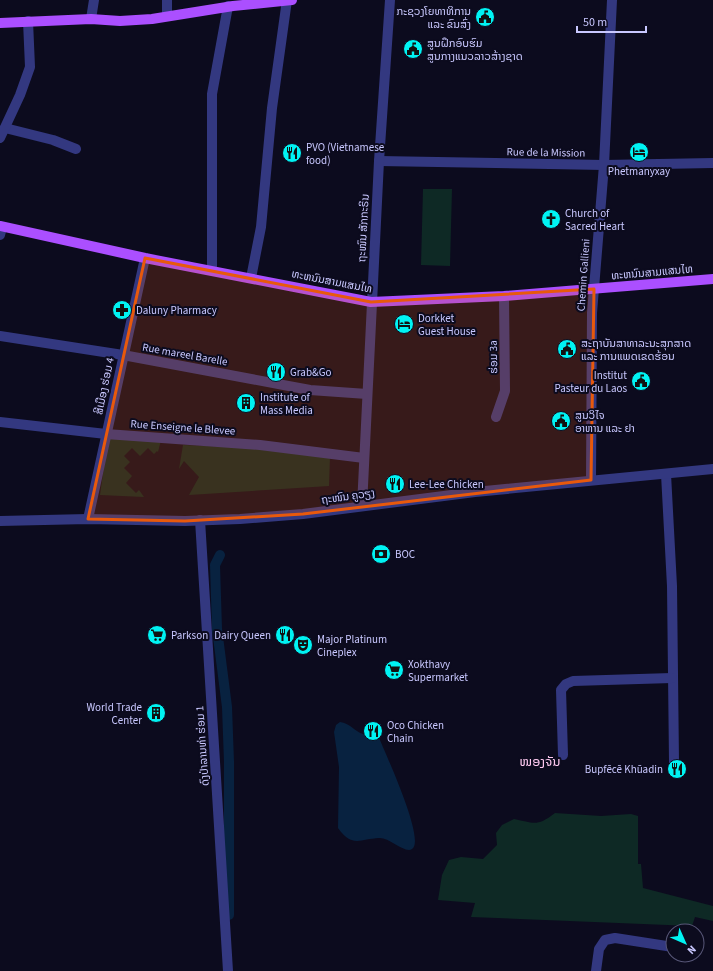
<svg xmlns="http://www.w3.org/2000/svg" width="713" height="971" viewBox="0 0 713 971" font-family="'Source Sans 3','Noto Sans Lao',sans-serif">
<rect width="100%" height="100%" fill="#0c0b1e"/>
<g fill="#0e2925">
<path d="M 423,189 L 452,189 L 450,266 L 421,265 Z"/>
<path d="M 108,438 L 161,440 L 158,452 L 157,451 L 154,454 L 148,448 L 140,456 L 132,448 L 124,456 L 130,462 L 124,468 L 132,476 L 126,483 L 136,493 L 139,490 L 144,497 L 100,495 Z"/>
<path d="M 183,445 L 256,448 L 330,456 L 329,486 L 189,495 L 199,477 L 184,461 L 179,469 Z"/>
<path d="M 555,813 L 601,816 L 631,814 L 638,816 L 638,864 L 641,864 L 643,888 L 713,906 L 713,921 L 695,917 L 692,926 L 471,917 L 475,903 L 438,900 L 442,875 L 449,860 L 461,857 L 483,859 L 497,845 L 496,833 L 502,825 L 514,819 C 534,823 537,827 555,813 Z"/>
</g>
<path fill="#082240" d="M 340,722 C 350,723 354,731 363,734 C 369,736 376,734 380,740 C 386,755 426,841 412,849 C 405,854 389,837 379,838 C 360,839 352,848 338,828 L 339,767 L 334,732 L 336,725 Z"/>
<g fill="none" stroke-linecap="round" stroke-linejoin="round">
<path stroke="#082240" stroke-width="10" d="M 220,555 L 215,565 L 217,629 L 227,707 L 229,762 L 229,915"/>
<g stroke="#333880" stroke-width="10">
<path d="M 167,0 L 167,16"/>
<path d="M 91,19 L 94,0"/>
<path d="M 5,128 L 53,140 L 76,149"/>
<path d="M 0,138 L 20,95 L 30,67 L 28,21"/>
<path d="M 379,161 L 604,165 L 713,163"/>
<path d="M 0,235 L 2,227"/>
<path d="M 212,270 L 212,94 L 228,6"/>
<path d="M 251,278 L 261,227 L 272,108 L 287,0"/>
<path d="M 0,336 L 123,355 L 310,390 L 367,394"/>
<path d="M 496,417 L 505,391 L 504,296"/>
<path d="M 0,422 L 106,434 L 260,445 L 364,458"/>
<path d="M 666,474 L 672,586 L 674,762"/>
<path d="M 591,480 L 592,313 L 604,165 L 612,0"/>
<path d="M 362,506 L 379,161 L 390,0"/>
<path d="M 88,519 L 145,258"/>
<path d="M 200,520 L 228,971"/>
<path d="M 0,521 L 88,519 L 185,521 L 240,519 L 303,514 L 475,492 L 713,469"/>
<path d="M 563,755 L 561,690 L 566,684 L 573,681 L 672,678"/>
<path d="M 596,971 L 599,949 L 605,940 L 615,938 L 673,947"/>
</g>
<g stroke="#ab4fff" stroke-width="10">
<path d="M 0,23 L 91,19 L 120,21 L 152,19 L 233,6 L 292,0"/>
<path d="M 0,226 L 145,258 L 371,302 L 504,296 L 713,279"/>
</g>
</g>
<path fill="#e8590c" fill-opacity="0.2" stroke="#e8590c" stroke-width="3" stroke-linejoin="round" d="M 145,258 L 371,302 L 594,289 L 591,480 L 303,514 L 185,521 L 88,519 Z"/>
<defs>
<g id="civic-disc" transform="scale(1)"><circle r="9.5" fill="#00f3f3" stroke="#0c0b1e"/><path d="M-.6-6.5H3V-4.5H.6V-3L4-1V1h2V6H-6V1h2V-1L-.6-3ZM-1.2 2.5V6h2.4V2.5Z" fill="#111"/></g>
<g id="hotel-disc" transform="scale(1)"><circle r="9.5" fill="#00f3f3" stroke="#0c0b1e"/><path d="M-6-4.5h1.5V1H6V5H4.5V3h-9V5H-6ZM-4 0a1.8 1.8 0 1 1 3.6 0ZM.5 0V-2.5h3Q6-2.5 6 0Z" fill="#111"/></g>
<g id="restaurant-disc" transform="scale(1)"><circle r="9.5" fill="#00f3f3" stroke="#0c0b1e"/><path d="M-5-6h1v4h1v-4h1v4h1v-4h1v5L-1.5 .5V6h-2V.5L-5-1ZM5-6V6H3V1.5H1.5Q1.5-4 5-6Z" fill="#111"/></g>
<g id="church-disc" transform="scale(1)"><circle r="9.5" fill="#00f3f3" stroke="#0c0b1e"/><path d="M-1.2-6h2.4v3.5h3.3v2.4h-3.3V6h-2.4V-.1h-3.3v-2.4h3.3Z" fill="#111"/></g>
<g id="pharmacy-disc" transform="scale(1)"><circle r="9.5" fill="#00f3f3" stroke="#0c0b1e"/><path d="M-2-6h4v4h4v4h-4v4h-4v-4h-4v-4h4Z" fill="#111"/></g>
<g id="building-disc" transform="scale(1)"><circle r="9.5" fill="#00f3f3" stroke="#0c0b1e"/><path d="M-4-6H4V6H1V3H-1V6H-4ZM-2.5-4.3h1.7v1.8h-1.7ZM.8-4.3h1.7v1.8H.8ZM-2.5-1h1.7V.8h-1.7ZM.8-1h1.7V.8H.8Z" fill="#111"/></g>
<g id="bank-disc" transform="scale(1)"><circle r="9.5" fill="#00f3f3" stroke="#0c0b1e"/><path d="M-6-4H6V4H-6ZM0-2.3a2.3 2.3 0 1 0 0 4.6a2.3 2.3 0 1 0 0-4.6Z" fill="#111"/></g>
<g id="supermarket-disc" transform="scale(1)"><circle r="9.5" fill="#00f3f3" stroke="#0c0b1e"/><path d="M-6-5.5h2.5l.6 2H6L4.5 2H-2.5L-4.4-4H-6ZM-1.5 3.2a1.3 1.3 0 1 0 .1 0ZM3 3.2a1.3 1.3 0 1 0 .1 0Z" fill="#111"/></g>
<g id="theatre-disc" transform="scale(1)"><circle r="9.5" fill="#00f3f3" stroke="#0c0b1e"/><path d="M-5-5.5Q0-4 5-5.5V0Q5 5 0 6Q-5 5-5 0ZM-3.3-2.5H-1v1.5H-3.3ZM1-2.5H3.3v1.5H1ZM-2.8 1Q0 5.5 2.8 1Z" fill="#111"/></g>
</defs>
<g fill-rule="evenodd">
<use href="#civic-disc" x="485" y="17"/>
<use href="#civic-disc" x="413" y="49"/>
<use href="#hotel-disc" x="639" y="152"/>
<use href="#restaurant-disc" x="292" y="153"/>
<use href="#church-disc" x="551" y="219"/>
<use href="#pharmacy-disc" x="122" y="310"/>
<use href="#hotel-disc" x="404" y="324"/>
<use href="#civic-disc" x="567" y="349"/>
<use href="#restaurant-disc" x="276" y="372"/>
<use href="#civic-disc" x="641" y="381"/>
<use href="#building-disc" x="246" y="403"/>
<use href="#civic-disc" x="561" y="421"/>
<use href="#restaurant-disc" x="395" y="484"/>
<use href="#bank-disc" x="381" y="554"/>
<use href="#supermarket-disc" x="157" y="635"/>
<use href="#restaurant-disc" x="285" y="635"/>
<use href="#theatre-disc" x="303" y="645"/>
<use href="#supermarket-disc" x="394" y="670"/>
<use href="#building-disc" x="156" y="713"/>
<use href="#restaurant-disc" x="373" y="731"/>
<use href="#restaurant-disc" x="677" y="769"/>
</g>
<g text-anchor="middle" stroke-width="4" stroke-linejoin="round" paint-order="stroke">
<g font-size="11" fill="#c9c8ff" stroke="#0c0b1e" text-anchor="start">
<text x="471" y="15" text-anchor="end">ກະຊວງໂຍທາທິການ<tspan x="471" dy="13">ແລະ ຂົນສົ່ງ</tspan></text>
<text x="427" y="47">ສູນຝຶກອົບຮົມ<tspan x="427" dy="13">ສູນກາງແນວລາວສ້າງຊາດ</tspan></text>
<text x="306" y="151">PVO (Vietnamese<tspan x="306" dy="13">food)</tspan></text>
<text x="639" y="175" text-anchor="middle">Phetmanyxay</text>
<text x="565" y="217">Church of<tspan x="565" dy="13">Sacred Heart</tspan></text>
<text x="136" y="314">Daluny Pharmacy</text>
<text x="418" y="322">Dorkket<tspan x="418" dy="13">Guest House</tspan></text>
<text x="581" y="347">ສະຖາບັນສາທາລະນະສຸກສາດ<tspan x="581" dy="13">ແລະ ການແພດເຂດຮ້ອນ</tspan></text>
<text x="290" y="376">Grab&amp;Go</text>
<text x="627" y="379" text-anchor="end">Institut<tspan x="627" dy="13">Pasteur du Laos</tspan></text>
<text x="260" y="401">Institute of<tspan x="260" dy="13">Mass Media</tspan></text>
<text x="575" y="419">ສູນວິໄຈ<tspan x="575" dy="13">ອາຫານ ແລະ ຢາ</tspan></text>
<text x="409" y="488">Lee-Lee Chicken</text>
<text x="395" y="558">BOC</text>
<text x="171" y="639">Parkson</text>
<text x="271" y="639" text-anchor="end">Dairy Queen</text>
<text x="317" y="643">Major Platinum<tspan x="317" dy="13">Cineplex</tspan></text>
<text x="408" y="668">Xokthavy<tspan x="408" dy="13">Supermarket</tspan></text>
<text x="142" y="711" text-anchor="end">World Trade<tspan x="142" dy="13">Center</tspan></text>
<text x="387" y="729">Oco Chicken<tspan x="387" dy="13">Chain</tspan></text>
<text x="663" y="773" text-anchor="end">Bupfēcē Khūadin</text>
</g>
<g font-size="11" fill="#c9c8ff" stroke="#0c0b1e">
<text transform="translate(546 152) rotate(1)" y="4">Rue de la Mission</text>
<text transform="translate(363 228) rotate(-87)" y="4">ຖະໜົນ ສັກກະຣິນ</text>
<text transform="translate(652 272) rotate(-5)" y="4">ທະຫນົນສາມແສນໄທ</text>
<text transform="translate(583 275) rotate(-86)" y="4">Chemin Gallieni</text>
<text transform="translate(332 281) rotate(11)" y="4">ທະຫນົນສາມແສນໄທ</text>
<text transform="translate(185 354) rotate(10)" y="4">Rue mareel Barelle</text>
<text transform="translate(493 357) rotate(-91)" y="4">ຮ່ອມ 3a</text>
<text transform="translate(104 386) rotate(-78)" y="4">ສີເມືອງ ຮ່ອມ 4</text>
<text transform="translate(183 427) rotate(4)" y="4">Rue Enseigne le Blevee</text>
<text transform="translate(348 496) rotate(-8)" y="4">ຖະໜົນ ຄູວຽງ</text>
<text transform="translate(202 746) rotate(-94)" y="4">ດົງປ່າລານທ່າ ຮ່ອມ 1</text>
</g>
<g font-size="13" fill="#ffcaf1" stroke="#0c0b1e">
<text x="540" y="766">ໜອງຈັນ</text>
</g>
</g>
<g transform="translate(685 943) rotate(135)"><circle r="19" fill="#0c0b1e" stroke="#585778"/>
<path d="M0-3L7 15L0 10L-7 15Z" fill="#00f3f3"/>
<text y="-6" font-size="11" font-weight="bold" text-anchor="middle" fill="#c9c8ff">N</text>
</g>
<path d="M577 26v6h69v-6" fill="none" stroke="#c9c8ff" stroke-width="2"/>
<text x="583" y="26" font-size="12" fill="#c9c8ff" stroke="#0c0b1e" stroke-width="3" paint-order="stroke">50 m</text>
</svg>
